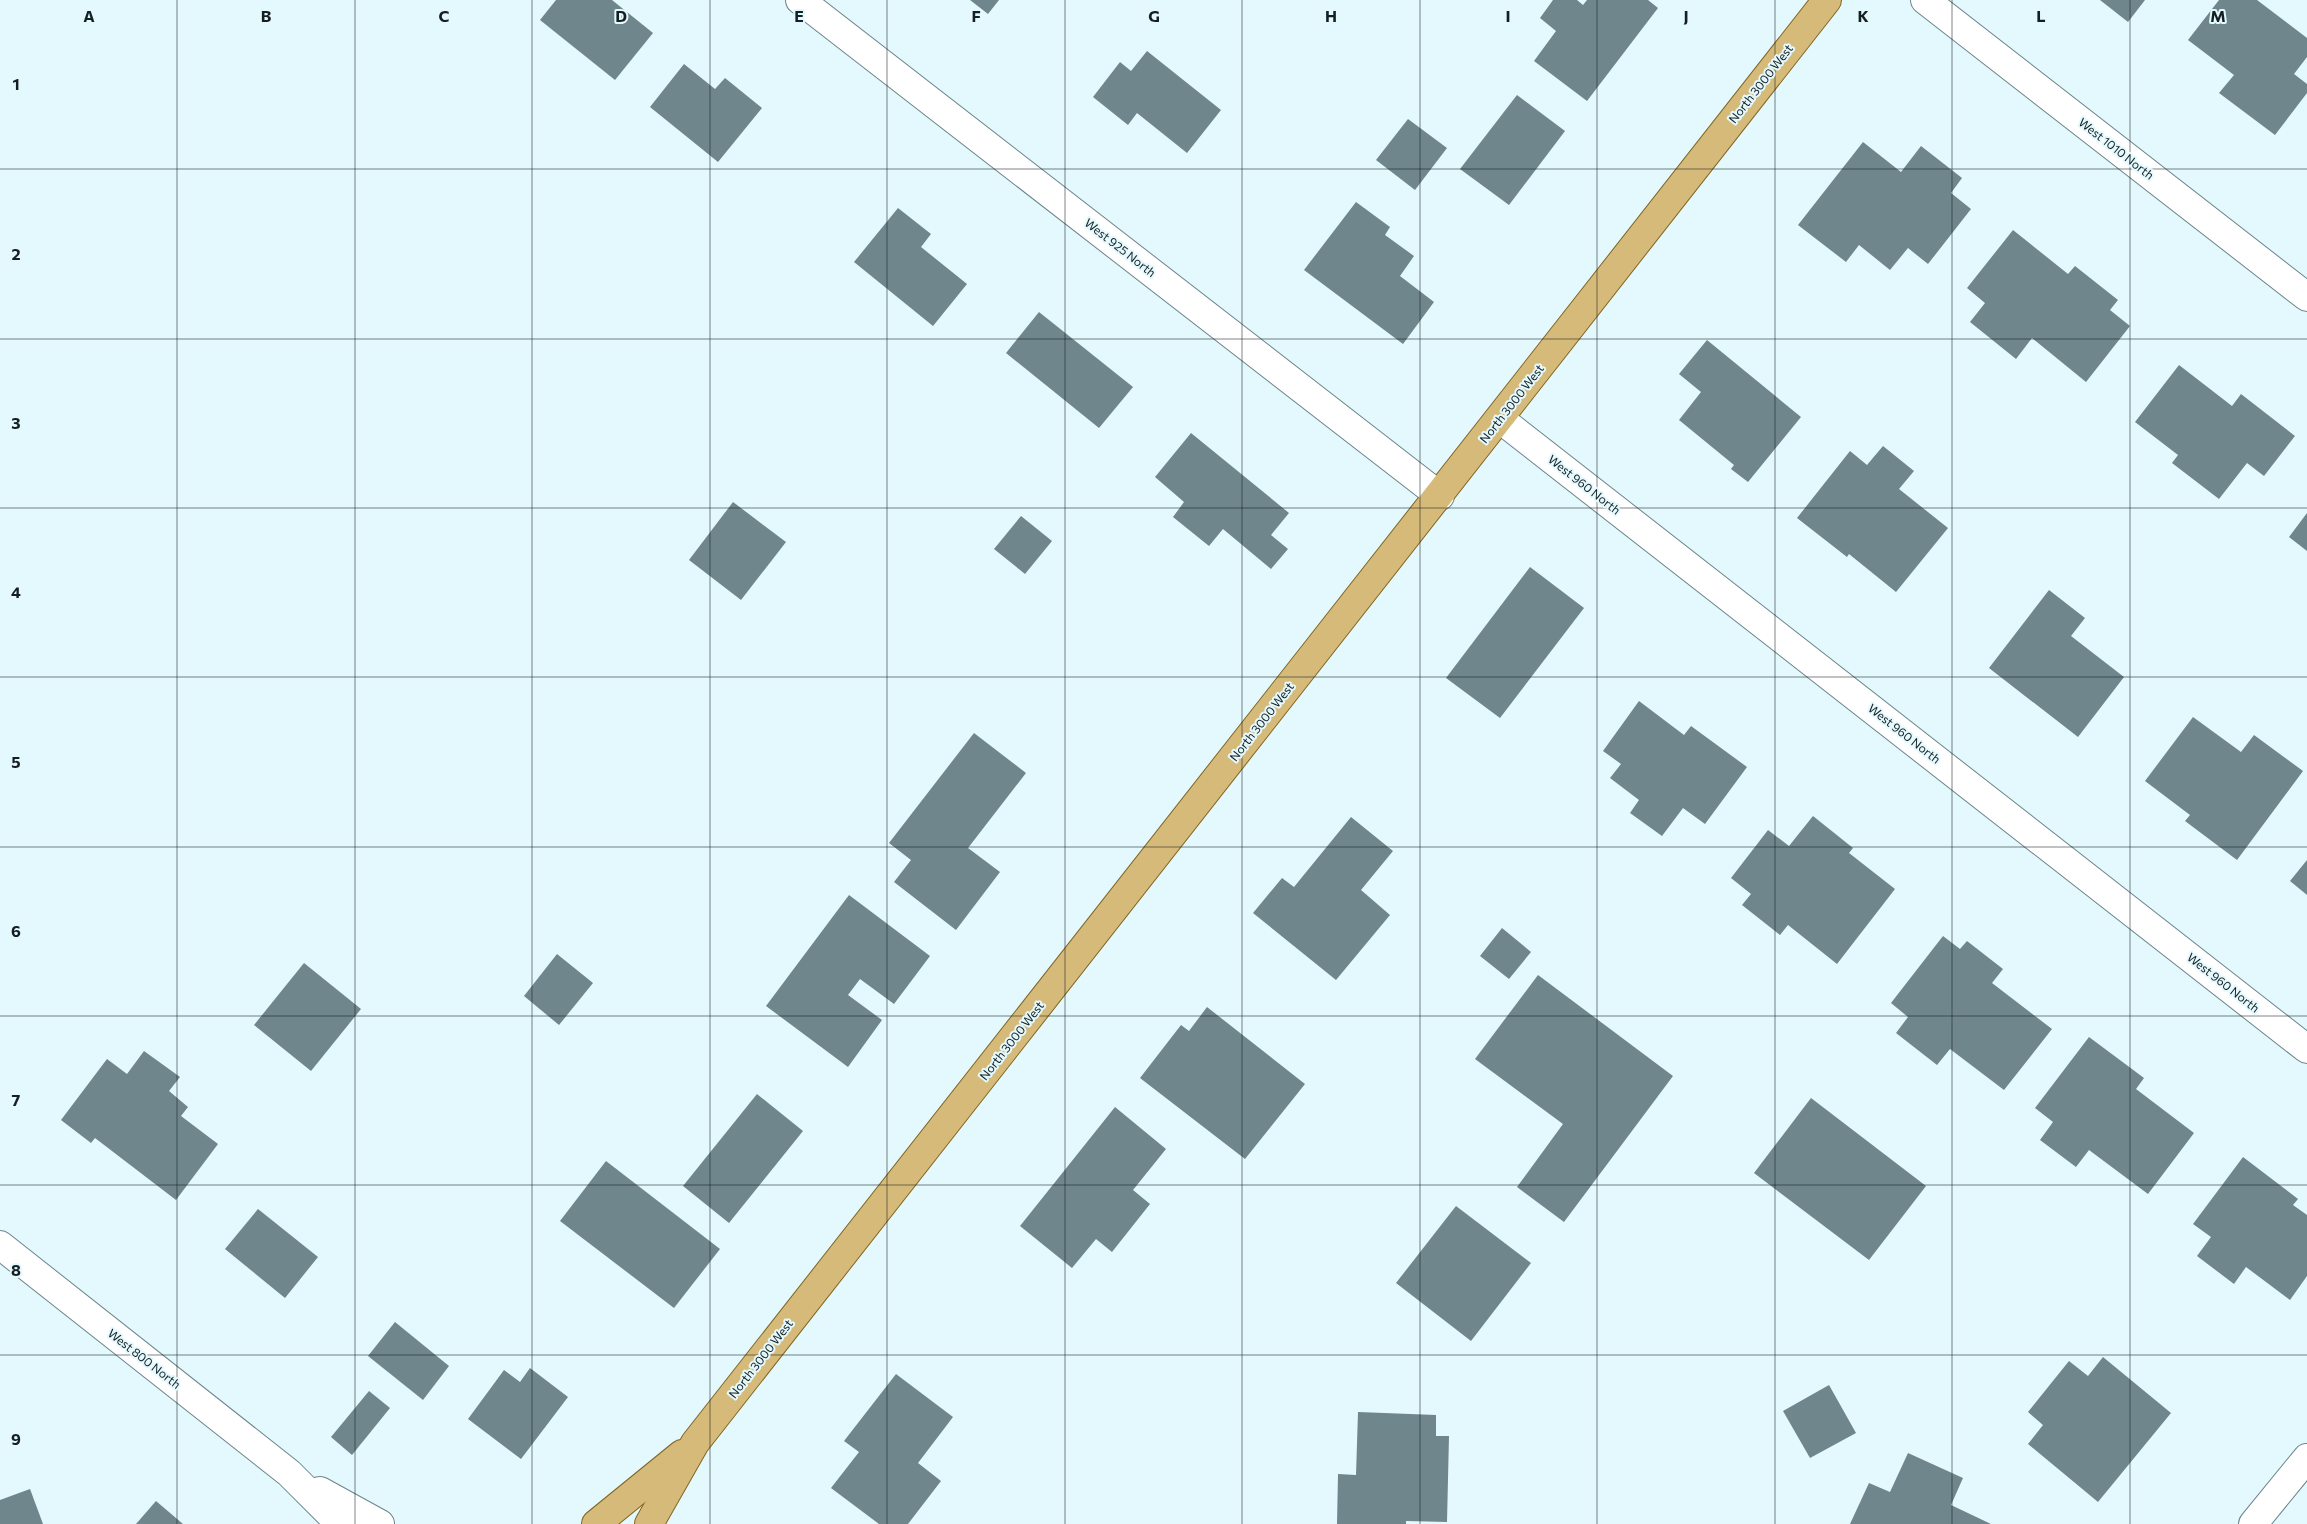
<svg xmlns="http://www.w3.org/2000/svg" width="2307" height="1524" viewBox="0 0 2307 1524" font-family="Commissioner,sans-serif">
<rect width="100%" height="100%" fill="#e4f9fe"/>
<g fill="#6e868c">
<path d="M 556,0 L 612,0 L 653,33 L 615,80 L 540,20 Z"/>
<path d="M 970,0 L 999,0 L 988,14 Z"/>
<path d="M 1553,0 L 1577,0 L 1583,5 L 1587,0 L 1648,0 L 1658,8 L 1587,101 L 1534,61 L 1556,31 L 1540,18 Z"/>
<path d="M 2100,0 L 2145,0 L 2128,22 Z"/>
<path d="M 2219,0 L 2257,0 L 2307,38 L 2307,57 L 2294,74 L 2307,84 L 2307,93 L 2275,135 L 2219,93 L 2234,75 L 2188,40 Z"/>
<path d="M 1147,51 L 1221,110 L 1187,153 L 1137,113 L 1128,125 L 1093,97 L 1120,62 L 1131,71 Z"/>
<path d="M 684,64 L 715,89 L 725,78 L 762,108 L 718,162 L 650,107 Z"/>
<path d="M 1517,95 L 1565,131 L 1509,205 L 1460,169 Z"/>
<path d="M 1408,119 L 1447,148 L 1415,190 L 1376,160 Z"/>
<path d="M 1863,142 L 1901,172 L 1921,146 L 1962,178 L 1951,193 L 1971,209 L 1928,264 L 1908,248 L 1890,270 L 1859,245 L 1846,262 L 1798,225 Z"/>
<path d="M 1356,202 L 1390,227 L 1385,235 L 1414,256 L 1400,276 L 1434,302 L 1403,344 L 1304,270 Z"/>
<path d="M 898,208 L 931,234 L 921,247 L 967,284 L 933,326 L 854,262 Z"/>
<path d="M 2013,230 L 2068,274 L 2075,266 L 2118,300 L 2110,310 L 2130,326 L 2086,382 L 2032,338 L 2016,359 L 1970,322 L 1985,303 L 1967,288 Z"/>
<path d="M 1039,312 L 1133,387 L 1099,428 L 1006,353 Z"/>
<path d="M 1707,340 L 1801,417 L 1748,482 L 1731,469 L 1734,465 L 1679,420 L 1701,392 L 1679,374 Z"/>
<path d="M 2179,365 L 2232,406 L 2241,394 L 2295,436 L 2264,476 L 2247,463 L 2219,499 L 2172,463 L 2178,455 L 2135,422 Z"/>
<path d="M 1191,433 L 1289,513 L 1271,535 L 1288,549 L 1271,569 L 1223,529 L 1209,546 L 1173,517 L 1184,502 L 1155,477 Z"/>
<path d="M 1883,446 L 1914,471 L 1899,489 L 1948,528 L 1896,592 L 1849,554 L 1847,557 L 1797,518 L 1850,451 L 1867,465 Z"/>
<path d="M 733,502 L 786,542 L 741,600 L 689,560 Z"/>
<path d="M 2307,513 L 2307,551 L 2289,537 Z"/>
<path d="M 1021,516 L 1052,541 L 1025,574 L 994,549 Z"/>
<path d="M 1530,567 L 1584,608 L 1500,718 L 1446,678 Z"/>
<path d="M 2049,590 L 2085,618 L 2071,636 L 2124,677 L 2078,737 L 1989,668 Z"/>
<path d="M 1639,701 L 1684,735 L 1691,726 L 1747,767 L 1705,824 L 1683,808 L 1662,836 L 1630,813 L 1639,800 L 1610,778 L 1621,764 L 1603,751 Z"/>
<path d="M 2193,717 L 2241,752 L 2254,735 L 2303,771 L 2237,860 L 2185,821 L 2190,815 L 2145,781 Z"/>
<path d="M 974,733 L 1026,773 L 968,848 L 1000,872 L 956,930 L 894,882 L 911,860 L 889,843 Z"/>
<path d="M 1813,816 L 1853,848 L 1849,853 L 1895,889 L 1837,964 L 1788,925 L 1780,935 L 1742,905 L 1751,894 L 1731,878 L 1768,830 L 1789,846 Z"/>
<path d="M 1351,817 L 1393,851 L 1361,890 L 1390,915 L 1336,980 L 1253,913 L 1282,878 L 1294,887 Z"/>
<path d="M 2307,860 L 2307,895 L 2290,881 Z"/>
<path d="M 849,895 L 930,956 L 894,1004 L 860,979 L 848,995 L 882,1020 L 848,1067 L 766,1006 Z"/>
<path d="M 1502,928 L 1531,952 L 1509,979 L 1480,956 Z"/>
<path d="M 1943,936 L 1960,949 L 1967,941 L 2003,969 L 1992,983 L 2052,1029 L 2004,1090 L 1950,1049 L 1937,1065 L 1896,1033 L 1908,1017 L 1891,1003 Z"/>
<path d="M 557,954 L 593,983 L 559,1025 L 524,996 Z"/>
<path d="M 304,963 L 361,1009 L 311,1071 L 254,1025 Z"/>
<path d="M 1538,975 L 1673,1076 L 1564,1222 L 1517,1187 L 1563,1124 L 1475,1059 Z"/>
<path d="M 1207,1007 L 1305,1084 L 1245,1159 L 1140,1078 L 1181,1025 L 1189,1031 Z"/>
<path d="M 2089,1037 L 2144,1078 L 2136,1089 L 2194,1133 L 2148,1194 L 2089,1150 L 2076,1167 L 2040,1140 L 2053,1122 L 2035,1108 Z"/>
<path d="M 144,1051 L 180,1077 L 169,1091 L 188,1107 L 181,1116 L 218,1144 L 176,1200 L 95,1138 L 91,1143 L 61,1120 L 107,1059 L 127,1074 Z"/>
<path d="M 757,1094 L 803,1131 L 729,1223 L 683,1186 Z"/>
<path d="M 1811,1098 L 1926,1186 L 1869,1260 L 1754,1173 Z"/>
<path d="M 1115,1107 L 1166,1149 L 1133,1190 L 1150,1204 L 1112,1252 L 1096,1239 L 1072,1268 L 1020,1226 Z"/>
<path d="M 2243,1157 L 2298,1199 L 2293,1205 L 2307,1215 L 2307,1276 L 2290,1300 L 2246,1267 L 2234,1284 L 2197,1256 L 2211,1237 L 2193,1224 Z"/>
<path d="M 606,1161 L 720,1249 L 674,1308 L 560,1221 Z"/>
<path d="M 1456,1206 L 1531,1263 L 1471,1341 L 1396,1283 Z"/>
<path d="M 258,1209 L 318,1257 L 285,1298 L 225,1249 Z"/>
<path d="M 395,1322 L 449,1366 L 423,1400 L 368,1356 Z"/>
<path d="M 2103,1357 L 2171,1413 L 2098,1502 L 2028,1444 L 2043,1425 L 2028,1412 L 2069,1361 L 2088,1376 Z"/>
<path d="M 530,1368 L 568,1397 L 521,1459 L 468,1419 L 504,1370 L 520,1382 Z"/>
<path d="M 896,1374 L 953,1417 L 918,1463 L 941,1481 L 908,1524 L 879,1524 L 831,1488 L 859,1452 L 844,1441 Z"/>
<path d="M 1829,1385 L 1856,1433 L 1810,1458 L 1783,1411 Z"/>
<path d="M 369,1391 L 390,1408 L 352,1455 L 331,1437 Z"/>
<path d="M 1358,1412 L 1436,1415 L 1436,1436 L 1449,1436 L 1447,1522 L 1406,1521 L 1406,1524 L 1337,1524 L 1338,1474 L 1356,1475 Z"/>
<path d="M 1908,1453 L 1963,1478 L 1951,1505 L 1991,1524 L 1850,1524 L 1869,1483 L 1890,1492 Z"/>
<path d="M 30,1489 L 43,1524 L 0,1524 L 0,1500 Z"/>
<path d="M 156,1501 L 183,1524 L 136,1524 Z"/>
</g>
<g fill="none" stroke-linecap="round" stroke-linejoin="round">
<g stroke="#6d858b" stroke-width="30">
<g id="minor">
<path d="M 800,0 L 1440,496"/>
<path d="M 1925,0 L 2307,297"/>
<path d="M 1500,419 L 2307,1049"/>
<path d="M 0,1245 L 289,1473 L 340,1524"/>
<path d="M 320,1491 L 380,1524"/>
<path d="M 2253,1524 L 2307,1458"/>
</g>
</g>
<g stroke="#816622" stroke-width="30">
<g id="major">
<path d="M 596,1524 L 682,1454"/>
<path d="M 649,1524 L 695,1443 L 1827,0"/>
</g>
</g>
<use href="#minor" stroke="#fff" stroke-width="28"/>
<use href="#major" stroke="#d6ba7a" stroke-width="28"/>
</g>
<path fill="none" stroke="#151f21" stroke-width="1" stroke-opacity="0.55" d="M 177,0 L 177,1524M 355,0 L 355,1524M 532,0 L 532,1524M 710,0 L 710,1524M 887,0 L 887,1524M 1065,0 L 1065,1524M 1242,0 L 1242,1524M 1420,0 L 1420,1524M 1597,0 L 1597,1524M 1775,0 L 1775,1524M 1952,0 L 1952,1524M 2130,0 L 2130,1524M 0,169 L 2307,169M 0,339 L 2307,339M 0,508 L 2307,508M 0,677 L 2307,677M 0,847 L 2307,847M 0,1016 L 2307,1016M 0,1185 L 2307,1185M 0,1355 L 2307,1355"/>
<g text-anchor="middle" stroke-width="4" stroke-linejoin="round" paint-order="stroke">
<g font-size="12" fill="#151f21" stroke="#e4f9fe">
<text transform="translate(1761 84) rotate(-52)" y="4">North 3000 West</text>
<text transform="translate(2116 149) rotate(38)" y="4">West 1010 North</text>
<text transform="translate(1120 248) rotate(38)" y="4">West 925 North</text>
<text transform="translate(1512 404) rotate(-52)" y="4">North 3000 West</text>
<text transform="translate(1584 485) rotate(38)" y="4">West 960 North</text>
<text transform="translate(1262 722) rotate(-52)" y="4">North 3000 West</text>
<text transform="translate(1904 734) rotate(38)" y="4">West 960 North</text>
<text transform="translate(2223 983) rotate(38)" y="4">West 960 North</text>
<text transform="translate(1012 1041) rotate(-52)" y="4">North 3000 West</text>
<text transform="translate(144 1359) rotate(38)" y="4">West 800 North</text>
<text transform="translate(761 1359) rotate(-52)" y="4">North 3000 West</text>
</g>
</g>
<g font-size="16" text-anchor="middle" font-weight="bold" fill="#151f21" stroke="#e4f9fe" stroke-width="4" stroke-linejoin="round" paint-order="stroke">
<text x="89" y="22">A</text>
<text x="266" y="22">B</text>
<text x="444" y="22">C</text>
<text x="621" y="22">D</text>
<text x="799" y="22">E</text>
<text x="976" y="22">F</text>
<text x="1154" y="22">G</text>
<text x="1331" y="22">H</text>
<text x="1508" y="22">I</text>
<text x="1686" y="22">J</text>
<text x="1863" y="22">K</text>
<text x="2041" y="22">L</text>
<text x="2218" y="22">M</text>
<text x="16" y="90">1</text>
<text x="16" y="260">2</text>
<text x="16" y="429">3</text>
<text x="16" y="598">4</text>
<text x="16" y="768">5</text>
<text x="16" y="937">6</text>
<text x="16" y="1106">7</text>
<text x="16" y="1276">8</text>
<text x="16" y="1445">9</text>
</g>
</svg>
